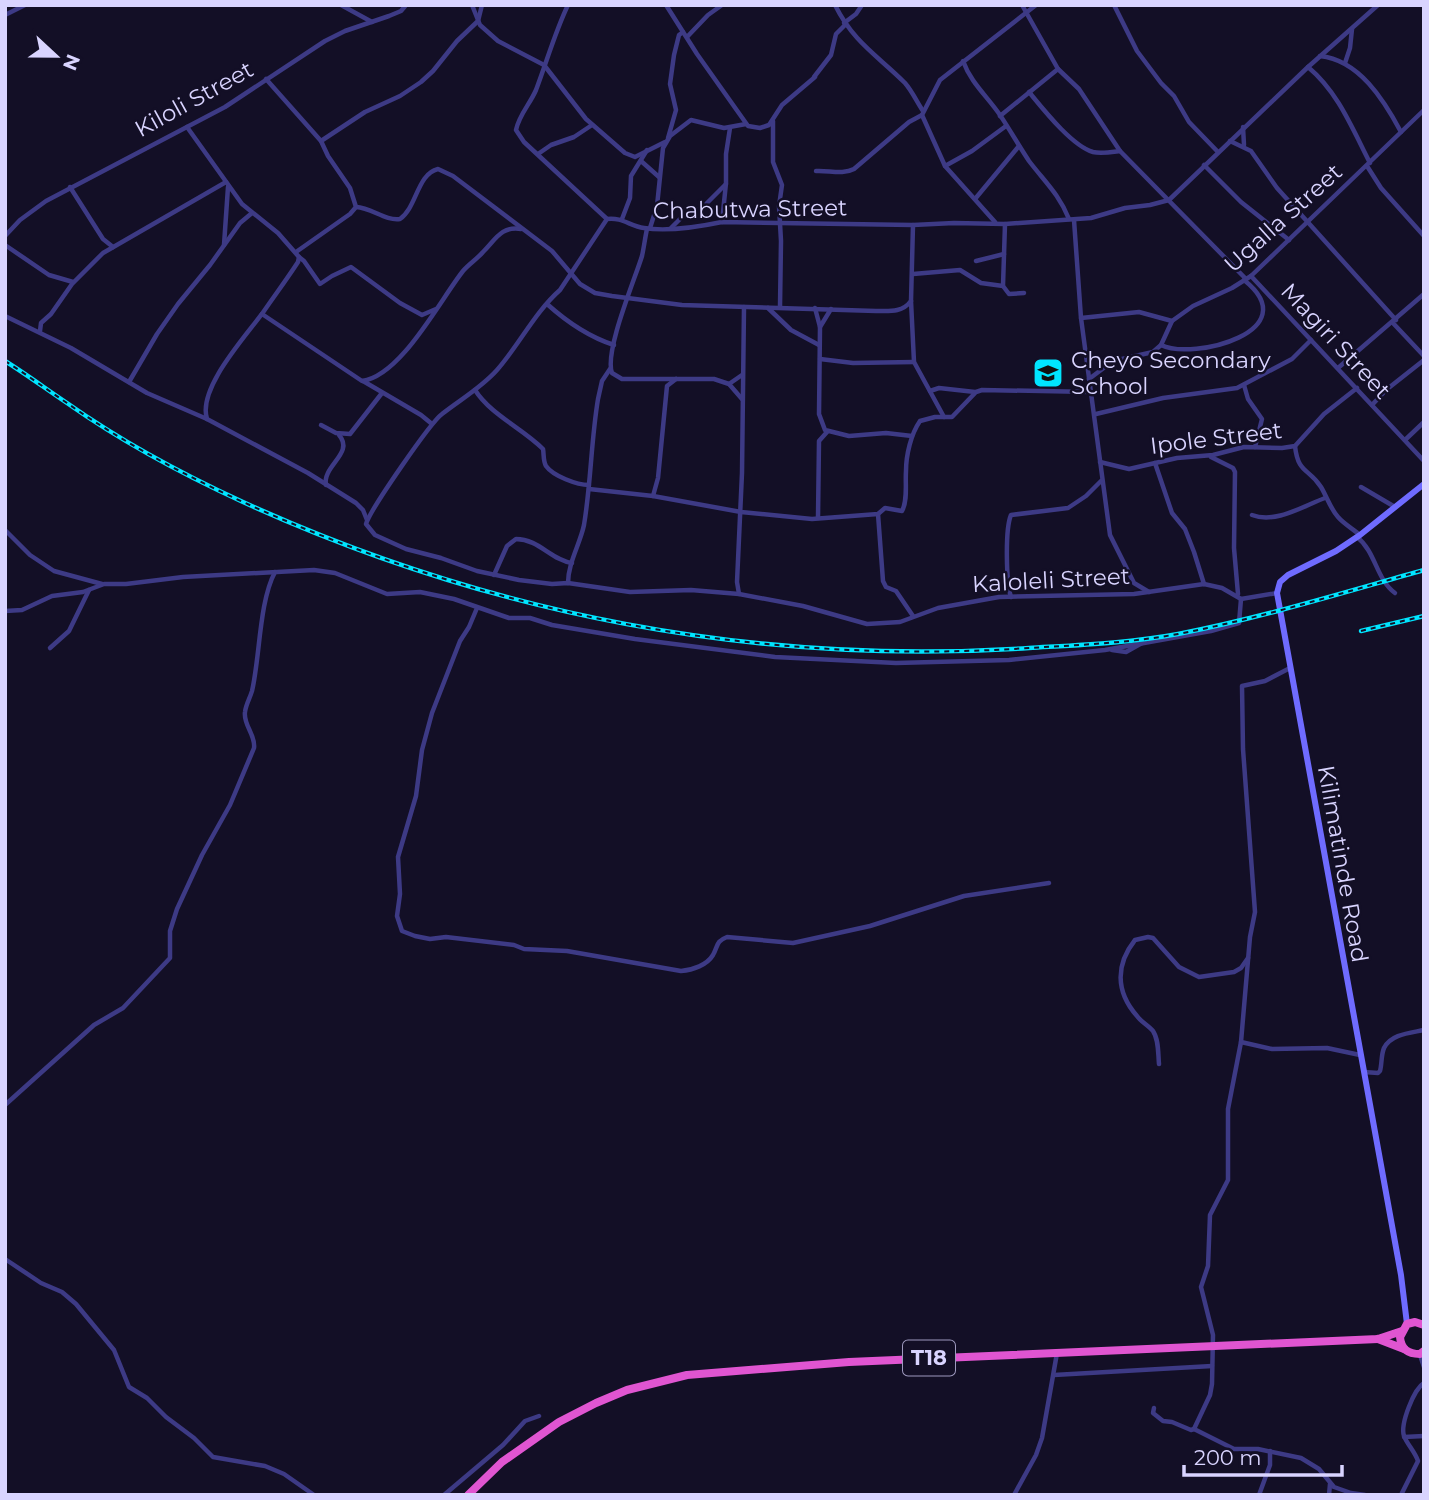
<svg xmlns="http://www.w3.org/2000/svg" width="1429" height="1500" viewBox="0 0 1429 1500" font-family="Montserrat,sans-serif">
<rect width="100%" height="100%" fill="#130f26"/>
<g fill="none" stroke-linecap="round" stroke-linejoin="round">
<g stroke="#3d3a85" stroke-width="4.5">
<path d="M 341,5 L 372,22"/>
<path d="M 472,5 L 480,25 L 498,41 L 544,65 L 586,119 L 625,153 L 635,157 L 665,142"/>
<path d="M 568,5 C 555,32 547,61 536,90 C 530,104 519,115 516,130 L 524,142 L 607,219"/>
<path d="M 666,5 L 697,54 L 748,126 L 760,128 L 769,125 L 782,105 L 815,77"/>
<path d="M 835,5 C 854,43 877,55 905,83 C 912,91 917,102 923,111"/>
<path d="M 1022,5 L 1058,69 L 1079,89 L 1120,151 L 1246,279"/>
<path d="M 1114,5 L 1137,51 L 1161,83 L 1174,96 L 1189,122 L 1218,152"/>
<path d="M 5,15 L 25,5"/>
<path d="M 844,23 L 856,14 L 862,5"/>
<path d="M 687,37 L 708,15 L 722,5"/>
<path d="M 1320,56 C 1359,60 1384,100 1401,132"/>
<path d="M 963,61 C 971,83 987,96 1000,115 C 1010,130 1019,146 1029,161 C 1045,182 1059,194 1069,219"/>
<path d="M 1345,63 L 1350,48 L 1352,29"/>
<path d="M 1308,67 C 1338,92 1352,128 1370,163"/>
<path d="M 814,77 L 831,55 L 836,34 L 845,25"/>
<path d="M 266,79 L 321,141 L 328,156 L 350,188 L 356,207 L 350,214 L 296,252"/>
<path d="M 1029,92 C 1043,109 1072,146 1093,152 C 1101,154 1112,152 1120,151"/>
<path d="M 1000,116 L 1058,69"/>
<path d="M 773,121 L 773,162 L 782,185 L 779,206 L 781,241 L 780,307"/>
<path d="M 187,127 L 242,204 L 278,233 L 299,257 L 298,262 C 287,279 275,295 264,311 C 247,335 197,388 207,419"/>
<path d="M 1243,127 L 1244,145"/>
<path d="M 668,138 L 676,110 L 670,84 L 674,55 L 679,35 L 683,32"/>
<path d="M 321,141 L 365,112 L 400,96 L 421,82 L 433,71 L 457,41 L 478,21 L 482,5"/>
<path d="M 1230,141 L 1251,151 L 1277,188 L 1396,320"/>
<path d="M 538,154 L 551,145 L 574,137 L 592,125"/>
<path d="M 641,161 L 659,177"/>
<path d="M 1204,165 L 1241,202 L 1289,240"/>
<path d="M 945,166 L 972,151 L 1006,126"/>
<path d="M 1367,166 L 1381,188 L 1424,236"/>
<path d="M 816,171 C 828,170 843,175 854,169 L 909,122 L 922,115"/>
<path d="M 70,187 L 103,239 L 113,247"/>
<path d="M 975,199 L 1019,146"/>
<path d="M 356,207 C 372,208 385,221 400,219 C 417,207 417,174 438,169 L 453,176 L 552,251 L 580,284 L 595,293 L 612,296 L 682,305 L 876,311 C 889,311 902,313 911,301"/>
<path d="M 622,219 L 630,198 L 631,176 L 647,150"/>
<path d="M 1074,220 L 1081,318 L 1110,535 L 1134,583 L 1149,592"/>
<path d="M 722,222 L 726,183 L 726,154 L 730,128"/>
<path d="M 995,222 L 945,166 L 922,115 L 940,80 L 1036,5"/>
<path d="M 1005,224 L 1003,286 L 1009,294 L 1024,293"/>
<path d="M 913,225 L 911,301 L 914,362 L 944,417"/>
<path d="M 650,228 L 657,206 L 663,148 L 670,136 L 691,120 L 724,128 L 746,124"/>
<path d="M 671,228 L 681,218 L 703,207 L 726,184"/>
<path d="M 647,229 C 645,238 644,247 642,256 C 635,279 604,352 612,373 L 622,379 L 714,379 L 729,384 L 742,375"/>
<path d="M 5,236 L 20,220 L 46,201 L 225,107 L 325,41 L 345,31 L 389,16 L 401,11 L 406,5"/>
<path d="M 5,245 L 49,275 L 73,282"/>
<path d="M 224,245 L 228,187"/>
<path d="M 299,257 L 304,261 L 320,284 L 332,276 L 351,267 L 400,303 L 422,315 L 436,309"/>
<path d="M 976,261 L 1004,254"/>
<path d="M 913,274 L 960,270 L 981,283 L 1003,286"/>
<path d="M 1251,276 L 1424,461"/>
<path d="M 547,304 C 567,322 589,337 614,345"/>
<path d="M 768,308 L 791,330 L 819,345"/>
<path d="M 815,308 L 820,327"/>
<path d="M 831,309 L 820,327 L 819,414 L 825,430 L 849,436 L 886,433 L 912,436"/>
<path d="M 262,314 L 362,381 C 401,376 440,300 463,271 C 469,264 477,259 483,252 C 496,239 501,226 521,229"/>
<path d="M 5,316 L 71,348 L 147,393 L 207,419 L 308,473 L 356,503 L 363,510 L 367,520"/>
<path d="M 1081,318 L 1139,312 L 1172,321"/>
<path d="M 1392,322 L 1424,356"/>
<path d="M 40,331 L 41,323 L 51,314 L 72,284 L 103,253 L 226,182"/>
<path d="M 1161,345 C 1193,361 1308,331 1244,280"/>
<path d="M 820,359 L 853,363 L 914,362"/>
<path d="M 1338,368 L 1424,294"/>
<path d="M 1089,379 L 1113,361 L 1153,352 L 1161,345 L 1172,321 L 1193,306 L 1232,288 L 1251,276 L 1424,110"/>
<path d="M 363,381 L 421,415 L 432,424"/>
<path d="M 129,382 L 157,334 L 178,304 L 210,265 L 240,223 L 252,213"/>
<path d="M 729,384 L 742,399"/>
<path d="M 1244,385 L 1248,399 L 1262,419 L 1255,447"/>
<path d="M 475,390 C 491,415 522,428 543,449 C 544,454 543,461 546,466 C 553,476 577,485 589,485"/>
<path d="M 930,391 L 939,388 L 975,392"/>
<path d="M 1372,405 L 1386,390 L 1424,360"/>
<path d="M 1096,414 L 1163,398 L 1237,388 L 1292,359 L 1311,340"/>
<path d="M 321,425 L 336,433 L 350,434 L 382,393"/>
<path d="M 1405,440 L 1424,422"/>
<path d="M 1295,446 C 1298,474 1309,468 1321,487 C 1327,497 1330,508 1338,517 C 1344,524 1353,529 1360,535"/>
<path d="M 1211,457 L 1233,468 L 1235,472 L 1234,548 L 1238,594"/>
<path d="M 1100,462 L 1129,469 L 1177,458 L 1213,455 L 1244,447 L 1282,448 L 1295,446 L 1324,414 L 1357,388"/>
<path d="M 1155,463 L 1172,513 L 1185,529 L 1194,552 L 1204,584"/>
<path d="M 326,485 C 322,466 355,453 339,435"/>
<path d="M 1361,487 L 1395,507"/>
<path d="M 589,489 L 653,496 L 741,512 L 812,519 L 878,514 L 885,508 L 902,511 C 908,500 905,484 906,471 C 906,455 911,434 920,421 L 935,417 L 952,417 L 976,392 L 982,390 L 1091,392"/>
<path d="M 653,496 L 658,478 L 667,386 L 676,379"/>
<path d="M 878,514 L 883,581 L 886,587 L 896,591 L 913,616"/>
<path d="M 1252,515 C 1276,524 1303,506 1325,498"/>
<path d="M 818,518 L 819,441 L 827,432"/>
<path d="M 5,530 L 30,555 L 54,571 L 102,584"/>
<path d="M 1357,537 C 1376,552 1376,579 1395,593"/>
<path d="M 494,575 L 507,546 L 516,539 C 539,539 551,560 572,563"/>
<path d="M 568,583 C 568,563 580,544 584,525 C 591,483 591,441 598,399 L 602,381 L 610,369"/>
<path d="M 1277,593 L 1241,599 L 1222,588 L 1204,584 L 1134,594 L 999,597 L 938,608 L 900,622 L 867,624 L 803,606 L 739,594 L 691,590 L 630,592 L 568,583 L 552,584 L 519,580 L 477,571 L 441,558 L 406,549 L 375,535 L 366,524 C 370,510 430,423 442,414 C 461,399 481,388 497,370 C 519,345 535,312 560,290 L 607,219 C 622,217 630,226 644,228 C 668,232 698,227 722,222 L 913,225 L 954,223 L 1005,224 L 1091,218 L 1125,208 L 1150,205 L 1169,200 L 1308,67 L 1378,5"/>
<path d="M 739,594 L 737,582 L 742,473 L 744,307"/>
<path d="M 1011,597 C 1006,582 1005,529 1011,515 L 1068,508 L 1086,496 L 1101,481"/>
<path d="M 477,608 L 469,627 L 460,641 L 432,713 L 422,750 L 416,796 L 398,857 L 400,894 L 397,916 L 402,931 L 415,936 L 430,939 L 446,937 L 514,945 L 524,949 L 567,951 L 681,971 C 693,970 707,965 713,955 C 718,946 716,941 727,937 L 793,943 L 870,926 L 964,896 L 1049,883"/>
<path d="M 5,611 L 22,610 L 52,596 L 83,592 L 104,584 L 126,584 L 183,577 L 314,570 L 335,573 L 387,594 L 420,592 L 454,599 L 509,618 L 530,618 L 552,625 L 635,639 L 775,657 L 896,663 L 1009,660 L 1105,650 L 1211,631 L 1239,623 L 1241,599"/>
<path d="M 50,648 L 69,631 L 89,590"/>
<path d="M 1112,650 L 1126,652 L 1142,643"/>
<path d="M 1290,668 L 1265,681 L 1242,686 L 1243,749 L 1255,912 L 1250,937 L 1241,1042 L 1228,1109 L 1228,1180 L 1210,1215 L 1208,1266 L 1201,1287 L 1213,1335 L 1212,1384 L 1210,1395 L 1194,1429 L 1234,1449 L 1258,1449 L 1301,1458 L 1319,1469 L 1334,1487 L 1351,1493 L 1365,1495"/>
<path d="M 1241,1042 L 1272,1049 L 1327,1048 L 1360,1055"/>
<path d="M 1159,1064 C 1158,1054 1159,1040 1153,1031 C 1148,1025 1141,1022 1137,1016 C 1115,991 1116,964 1135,940 L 1148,937 L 1153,938 L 1179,967 L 1199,977 L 1234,972 L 1241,968 L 1248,958"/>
<path d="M 1364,1072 L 1378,1073 L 1380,1071 C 1382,1064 1381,1055 1384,1048 C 1391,1034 1410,1033 1424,1030"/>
<path d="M 5,1105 L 94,1025 L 123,1008 L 170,958 L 170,931 L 177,909 L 202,855 L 230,805 L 254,748 C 256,735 243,725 245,712 C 246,704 250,698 252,691 C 260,657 259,602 275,572"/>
<path d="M 5,1259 L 41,1283 L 62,1292 L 76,1304 L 114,1350 L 129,1387 L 147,1398 L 166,1417 L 194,1438 L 213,1457 L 265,1466 L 284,1474 L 314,1495"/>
<path d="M 1420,1355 L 1424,1367"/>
<path d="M 1054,1375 L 1212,1366"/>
<path d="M 1154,1408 L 1153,1413 L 1163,1421 L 1172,1422 L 1191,1430 L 1194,1429"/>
<path d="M 1404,1437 L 1424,1436"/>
<path d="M 444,1495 L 503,1445 L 525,1421 L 539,1416"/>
<path d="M 1014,1495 L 1036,1455 L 1042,1438 L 1057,1353"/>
<path d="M 1259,1495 L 1270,1465 L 1270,1451"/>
<path d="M 1329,1495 L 1330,1484"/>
<path d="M 1401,1495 L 1418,1461 C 1415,1452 1407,1444 1404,1436 C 1400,1424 1414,1389 1424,1383"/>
</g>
<path stroke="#6f6bff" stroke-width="6" d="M 1407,1324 L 1401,1275 L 1277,593 L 1280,582 L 1288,575 L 1336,551 L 1360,535 L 1424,484"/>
<g stroke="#e055d1" stroke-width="8">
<path d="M 1424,1325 L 1415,1322 L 1407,1324 L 1400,1337 C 1401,1349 1408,1354 1420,1354 L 1424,1351"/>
<path d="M 1378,1339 L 1404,1349"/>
<path d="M 468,1495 L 502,1462 L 559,1422 L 596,1403 L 627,1390 L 687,1375 L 849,1362 L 1378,1339 L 1402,1331"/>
</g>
<g stroke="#00e5ff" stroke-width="4.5">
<g id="rail">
<path d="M 5,361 C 26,374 46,389 67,403 C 121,441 182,474 243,502 C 491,615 756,666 1029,648 C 1078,645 1129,643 1178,634 C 1261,618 1342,593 1424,570"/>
<path d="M 1361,631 L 1424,616"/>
</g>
</g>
<use href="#rail" stroke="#130f26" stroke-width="2" stroke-dasharray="5" stroke-linecap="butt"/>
</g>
<defs>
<g id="school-square" transform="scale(1.575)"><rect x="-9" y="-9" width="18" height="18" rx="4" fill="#00e5ff" stroke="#130f26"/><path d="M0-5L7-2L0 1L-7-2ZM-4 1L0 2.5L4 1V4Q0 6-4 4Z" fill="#111"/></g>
</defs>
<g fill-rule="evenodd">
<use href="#school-square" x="1048" y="373"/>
</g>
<g text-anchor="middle" stroke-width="5" stroke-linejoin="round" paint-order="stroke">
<rect fill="#130f26" stroke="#9e99be" stroke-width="2" x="903" y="1340.5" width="52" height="35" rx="5"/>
<g font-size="21" font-weight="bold" fill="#d9d4ff">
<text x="929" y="1365">T18</text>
</g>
<g font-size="23" fill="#d9d4ff" stroke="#130f26">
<text transform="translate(194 99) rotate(-29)" y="8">Kiloli Street</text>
<text transform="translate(750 209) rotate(-1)" y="8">Chabutwa Street</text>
<text transform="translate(1283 218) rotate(-42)" y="8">Ugalla Street</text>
<text transform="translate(1336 341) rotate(47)" y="8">Magiri Street</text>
<text transform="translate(1216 438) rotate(-7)" y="8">Ipole Street</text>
<text transform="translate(1051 580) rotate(-3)" y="8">Kaloleli Street</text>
<text transform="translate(1343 864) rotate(80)" y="8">Kilimatinde Road</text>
</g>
<g font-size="23" fill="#d9d4ff" stroke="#130f26" text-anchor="start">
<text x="1071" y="368">Cheyo Secondary<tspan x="1071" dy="26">School</tspan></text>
</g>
</g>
<rect width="1429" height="1500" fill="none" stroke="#d9d4ff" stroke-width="14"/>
<g transform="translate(56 56) rotate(112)" stroke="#130f26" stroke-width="5" paint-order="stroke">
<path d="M0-5L12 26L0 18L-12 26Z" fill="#d9d4ff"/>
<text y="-10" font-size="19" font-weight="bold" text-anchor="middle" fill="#d9d4ff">N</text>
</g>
<path d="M1184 1465v10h158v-10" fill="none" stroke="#d9d4ff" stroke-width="3.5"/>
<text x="1194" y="1465" font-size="21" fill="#d9d4ff" stroke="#130f26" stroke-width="5" paint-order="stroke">200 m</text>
</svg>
